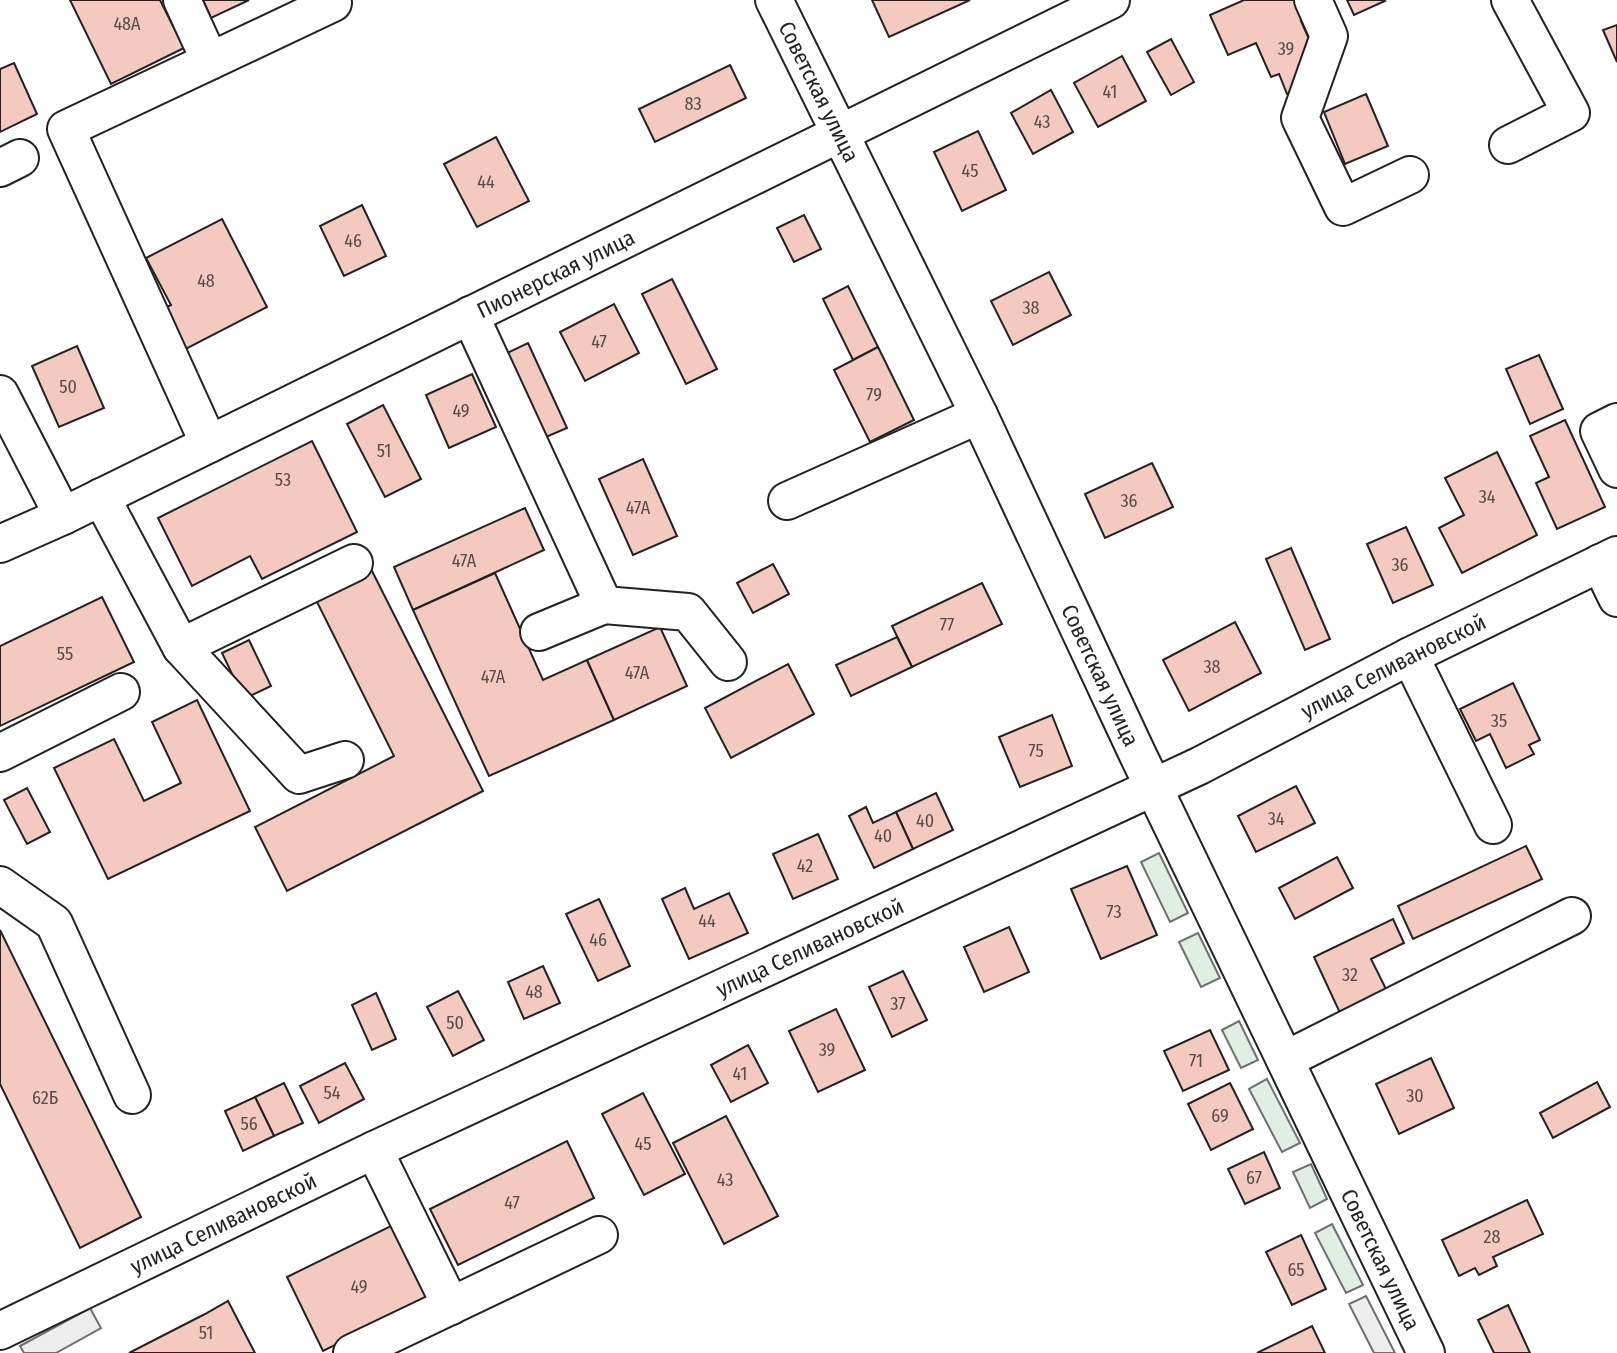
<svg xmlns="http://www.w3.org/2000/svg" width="1617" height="1353" viewBox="0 0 1617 1353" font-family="'Fira Sans Condensed',sans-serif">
<rect width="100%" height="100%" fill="#fff"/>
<g fill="#e0efe3" stroke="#6f6f6f" stroke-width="2">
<path d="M 1159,853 L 1188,913 L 1170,922 L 1141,862 Z"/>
<path d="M 1198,933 L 1220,978 L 1201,987 L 1179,942 Z"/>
<path d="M 1239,1021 L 1258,1060 L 1241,1068 L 1222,1030 Z"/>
<path d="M 1267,1079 L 1300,1143 L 1282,1152 L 1249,1089 Z"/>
<path d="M 1311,1164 L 1327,1199 L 1310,1208 L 1293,1172 Z"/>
<path d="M 1332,1224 L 1363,1285 L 1346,1293 L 1315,1233 Z"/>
</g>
<g fill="#ededed" stroke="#6f6f6f" stroke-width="2">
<path d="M 1366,1296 L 1395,1353 L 1374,1353 L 1349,1304 Z"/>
<path d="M 90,1308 L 101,1328 L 56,1353 L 24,1353 L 20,1346 Z"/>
</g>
<g fill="#f3c9c0" stroke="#222" stroke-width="2">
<path d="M 70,0 L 160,0 L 184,48 L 111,84 Z"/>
<path d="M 203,0 L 249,0 L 211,18 Z"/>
<path d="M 872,0 L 970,0 L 889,37 Z"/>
<path d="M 1244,0 L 1304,0 L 1311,17 L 1301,21 L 1317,57 L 1299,65 L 1308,85 L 1287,94 L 1279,74 L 1271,77 L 1256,43 L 1228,55 L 1210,15 Z"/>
<path d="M 1347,0 L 1384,0 L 1385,1 L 1354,15 Z"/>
<path d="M 1617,25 L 1617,62 L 1603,30 Z"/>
<path d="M 1171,39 L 1194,82 L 1171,95 L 1147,52 Z"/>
<path d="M 1122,56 L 1146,101 L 1098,127 L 1074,83 Z"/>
<path d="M 14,63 L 37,114 L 0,132 L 0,69 Z"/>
<path d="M 730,65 L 746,98 L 655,142 L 639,109 Z"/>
<path d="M 1051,90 L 1073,132 L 1033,154 L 1011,113 Z"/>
<path d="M 1366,94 L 1388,146 L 1345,164 L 1324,112 Z"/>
<path d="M 978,131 L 1006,190 L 962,211 L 934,152 Z"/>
<path d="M 496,137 L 529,201 L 477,227 L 444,164 Z"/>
<path d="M 362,205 L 386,256 L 344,276 L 320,226 Z"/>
<path d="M 804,215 L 821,249 L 794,262 L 777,228 Z"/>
<path d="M 222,219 L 267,307 L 178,353 L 157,312 L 171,305 L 146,258 Z"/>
<path d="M 1049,272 L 1071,315 L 1013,345 L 991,301 Z"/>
<path d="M 672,279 L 717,369 L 686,384 L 642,294 Z"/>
<path d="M 848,286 L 878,347 L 853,360 L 823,299 Z"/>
<path d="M 614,304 L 639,353 L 585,381 L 560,332 Z"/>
<path d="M 528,343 L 567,428 L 546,437 L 507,353 Z"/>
<path d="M 77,346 L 104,408 L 59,427 L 32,366 Z"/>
<path d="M 878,347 L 914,420 L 870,442 L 834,370 Z"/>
<path d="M 1539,355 L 1563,409 L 1530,424 L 1506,369 Z"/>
<path d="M 472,374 L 496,427 L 449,448 L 426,395 Z"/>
<path d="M 383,405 L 421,479 L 385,497 L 347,424 Z"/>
<path d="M 1565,420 L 1605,507 L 1557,529 L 1536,483 L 1549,477 L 1530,436 Z"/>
<path d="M 312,441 L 357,532 L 262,579 L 250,556 L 192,586 L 158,518 Z"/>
<path d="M 1497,452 L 1537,535 L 1462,573 L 1439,528 L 1464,515 L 1445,478 Z"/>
<path d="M 643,459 L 677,536 L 633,555 L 599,479 Z"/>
<path d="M 1152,463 L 1173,507 L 1105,538 L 1085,494 Z"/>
<path d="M 525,508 L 544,550 L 413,610 L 394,567 Z"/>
<path d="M 1406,527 L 1433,585 L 1393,603 L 1367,544 Z"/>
<path d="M 1291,548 L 1330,639 L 1305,650 L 1266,559 Z"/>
<path d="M 773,564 L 789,594 L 753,613 L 737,583 Z"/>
<path d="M 371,569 L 483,791 L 287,891 L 255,827 L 394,756 L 315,598 Z"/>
<path d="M 495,573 L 543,680 L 587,660 L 614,720 L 489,776 L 413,610 Z"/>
<path d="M 982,583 L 1002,624 L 912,667 L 892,626 Z"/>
<path d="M 102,597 L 134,662 L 0,726 L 0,646 Z"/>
<path d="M 1235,622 L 1261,673 L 1189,711 L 1163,660 Z"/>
<path d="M 660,627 L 687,686 L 614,720 L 587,660 Z"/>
<path d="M 897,637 L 912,667 L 851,696 L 836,665 Z"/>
<path d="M 249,640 L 271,686 L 244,699 L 222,653 Z"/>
<path d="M 788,664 L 814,714 L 731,758 L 705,708 Z"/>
<path d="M 1513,683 L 1540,740 L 1529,745 L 1534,754 L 1506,768 L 1490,734 L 1476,741 L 1460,709 Z"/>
<path d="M 197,700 L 250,811 L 108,879 L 54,768 L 114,739 L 144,801 L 181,783 L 152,722 Z"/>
<path d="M 1052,715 L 1072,766 L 1020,787 L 999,737 Z"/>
<path d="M 1296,786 L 1315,823 L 1256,852 L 1238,816 Z"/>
<path d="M 27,788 L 50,832 L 27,844 L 4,800 Z"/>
<path d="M 936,793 L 953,830 L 913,849 L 896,812 Z"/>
<path d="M 866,807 L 873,823 L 896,812 L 913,849 L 874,868 L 849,816 Z"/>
<path d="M 818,834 L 838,879 L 793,899 L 773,854 Z"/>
<path d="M 1526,846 L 1542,879 L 1413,939 L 1398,906 Z"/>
<path d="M 1337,857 L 1353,888 L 1295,919 L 1279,888 Z"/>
<path d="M 1127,866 L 1157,935 L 1101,959 L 1071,889 Z"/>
<path d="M 685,888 L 694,909 L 729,893 L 748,933 L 689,959 L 662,899 Z"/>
<path d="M 599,899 L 630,966 L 598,981 L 566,914 Z"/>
<path d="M 1393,919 L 1404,943 L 1371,959 L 1387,991 L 1340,1013 L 1314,957 Z"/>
<path d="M 1009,927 L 1029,972 L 984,992 L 964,947 Z"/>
<path d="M 0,930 L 141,1217 L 80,1248 L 0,1084 Z"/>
<path d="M 543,966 L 560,1003 L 524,1019 L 508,982 Z"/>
<path d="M 903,971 L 927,1020 L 892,1037 L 869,987 Z"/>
<path d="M 458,991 L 484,1040 L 453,1056 L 427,1007 Z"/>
<path d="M 376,993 L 396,1039 L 372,1050 L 352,1005 Z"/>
<path d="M 836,1009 L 865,1070 L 818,1092 L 789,1031 Z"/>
<path d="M 1210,1030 L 1229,1070 L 1183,1091 L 1164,1051 Z"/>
<path d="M 748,1045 L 768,1083 L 731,1102 L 711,1065 Z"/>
<path d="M 1431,1058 L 1454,1108 L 1399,1134 L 1376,1084 Z"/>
<path d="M 345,1063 L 364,1099 L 319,1123 L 300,1086 Z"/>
<path d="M 1597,1082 L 1610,1107 L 1553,1138 L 1540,1113 Z"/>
<path d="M 284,1083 L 303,1123 L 274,1136 L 255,1097 Z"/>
<path d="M 1230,1083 L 1253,1129 L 1211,1150 L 1188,1104 Z"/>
<path d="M 643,1093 L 685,1174 L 644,1195 L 602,1114 Z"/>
<path d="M 255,1097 L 274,1136 L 243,1151 L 225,1111 Z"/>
<path d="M 726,1116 L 778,1216 L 724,1244 L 673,1143 Z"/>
<path d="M 567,1141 L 594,1198 L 458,1265 L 430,1209 Z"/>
<path d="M 1264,1152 L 1280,1188 L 1245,1204 L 1228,1169 Z"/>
<path d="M 1527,1200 L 1543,1234 L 1493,1257 L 1497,1266 L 1479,1275 L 1475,1268 L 1459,1276 L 1442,1240 Z"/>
<path d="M 395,1224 L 431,1298 L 323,1351 L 287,1277 Z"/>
<path d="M 1301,1235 L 1326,1289 L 1292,1305 L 1266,1252 Z"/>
<path d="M 228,1301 L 255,1353 L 129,1353 L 205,1314 Z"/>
<path d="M 1508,1305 L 1530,1353 L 1494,1353 L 1478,1320 Z"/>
<path d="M 1312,1326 L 1325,1353 L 1257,1353 Z"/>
</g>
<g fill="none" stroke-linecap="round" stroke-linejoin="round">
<g stroke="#222" stroke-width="40">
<g id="minor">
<path d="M 182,0 L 210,61"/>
<path id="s1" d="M 774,0 L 979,415 L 1137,753 L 1426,1353"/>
<path d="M 1313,0 L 1329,36 L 1300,118 L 1343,207 L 1410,175"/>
<path d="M 1508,145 L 1571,113 L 1510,0"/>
<path d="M 0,168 L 20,158"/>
<path d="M 470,315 L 604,605 L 539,632"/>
<path d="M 0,394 L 63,516"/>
<path d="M 1617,422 L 1599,431 L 1617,469"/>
<path d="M 209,444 L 66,129 L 333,3"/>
<path d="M 101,497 L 181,647 L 299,775 L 345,760"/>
<path d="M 787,501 L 979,415"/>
<path id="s2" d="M 0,544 L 63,516 L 1111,0"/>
<path d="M 1600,563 L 1617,598"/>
<path d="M 604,605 L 688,612 L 728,662"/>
<path d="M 181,647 L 354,563"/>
<path d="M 1410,656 L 1493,825"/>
<path d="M 0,753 L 121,692"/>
<path d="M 0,885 L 54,923 L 132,1095"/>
<path d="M 1285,1060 L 1572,916"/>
<path d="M 374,1150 L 451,1306"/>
<path id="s3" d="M 0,1331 L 374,1150 L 1199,766 L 1410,656 L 1617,555"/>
<path d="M 352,1353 L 599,1235"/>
</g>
</g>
<use href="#minor" stroke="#fff" stroke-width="36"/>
</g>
<g text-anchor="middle" stroke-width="6" stroke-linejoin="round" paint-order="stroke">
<g font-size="18" fill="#564c4a">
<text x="127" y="30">48А</text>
<text x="1286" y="55">39</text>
<text x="1110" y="98">41</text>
<text x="693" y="110">83</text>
<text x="1042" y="128">43</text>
<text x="970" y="177">45</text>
<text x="486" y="188">44</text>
<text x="353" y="247">46</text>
<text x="206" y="287">48</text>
<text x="1031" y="314">38</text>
<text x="599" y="348">47</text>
<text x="68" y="393">50</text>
<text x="874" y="401">79</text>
<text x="461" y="417">49</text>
<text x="384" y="457">51</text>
<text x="283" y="486">53</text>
<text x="1487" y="503">34</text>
<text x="1129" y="507">36</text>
<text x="638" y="514">47А</text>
<text x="464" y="567">47А</text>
<text x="1400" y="571">36</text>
<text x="947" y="631">77</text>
<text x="65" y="660">55</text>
<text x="1212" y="673">38</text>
<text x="637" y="679">47А</text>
<text x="493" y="683">47А</text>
<text x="1499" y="727">35</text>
<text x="1036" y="757">75</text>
<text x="1276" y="825">34</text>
<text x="925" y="827">40</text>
<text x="883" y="842">40</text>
<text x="805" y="872">42</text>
<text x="1114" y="918">73</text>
<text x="707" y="927">44</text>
<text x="598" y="946">46</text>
<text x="1350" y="981">32</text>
<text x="534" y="998">48</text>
<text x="898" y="1010">37</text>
<text x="455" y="1029">50</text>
<text x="827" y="1056">39</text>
<text x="1196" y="1067">71</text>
<text x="740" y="1080">41</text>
<text x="332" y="1099">54</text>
<text x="1415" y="1102">30</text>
<text x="45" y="1104">62Б</text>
<text x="1220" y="1122">69</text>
<text x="249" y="1130">56</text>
<text x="643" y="1150">45</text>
<text x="1254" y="1184">67</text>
<text x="725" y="1186">43</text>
<text x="512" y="1209">47</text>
<text x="1492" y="1243">28</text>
<text x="1296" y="1276">65</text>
<text x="359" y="1293">49</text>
<text x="206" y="1339">51</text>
</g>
<g font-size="22" fill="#222" stroke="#fff">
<text dy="8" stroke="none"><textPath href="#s1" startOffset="102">Советская улица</textPath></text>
<text dy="8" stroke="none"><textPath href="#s2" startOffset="618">Пионерская улица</textPath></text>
<text dy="8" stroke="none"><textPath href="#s3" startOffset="1544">улица Селивановской</textPath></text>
<text dy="8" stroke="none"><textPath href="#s1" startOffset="750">Советская улица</textPath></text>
<text dy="8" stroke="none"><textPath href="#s3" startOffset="896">улица Селивановской</textPath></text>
<text dy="8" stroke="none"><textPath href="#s3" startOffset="248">улица Селивановской</textPath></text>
<text dy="8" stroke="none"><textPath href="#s1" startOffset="1398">Советская улица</textPath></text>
</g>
</g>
</svg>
